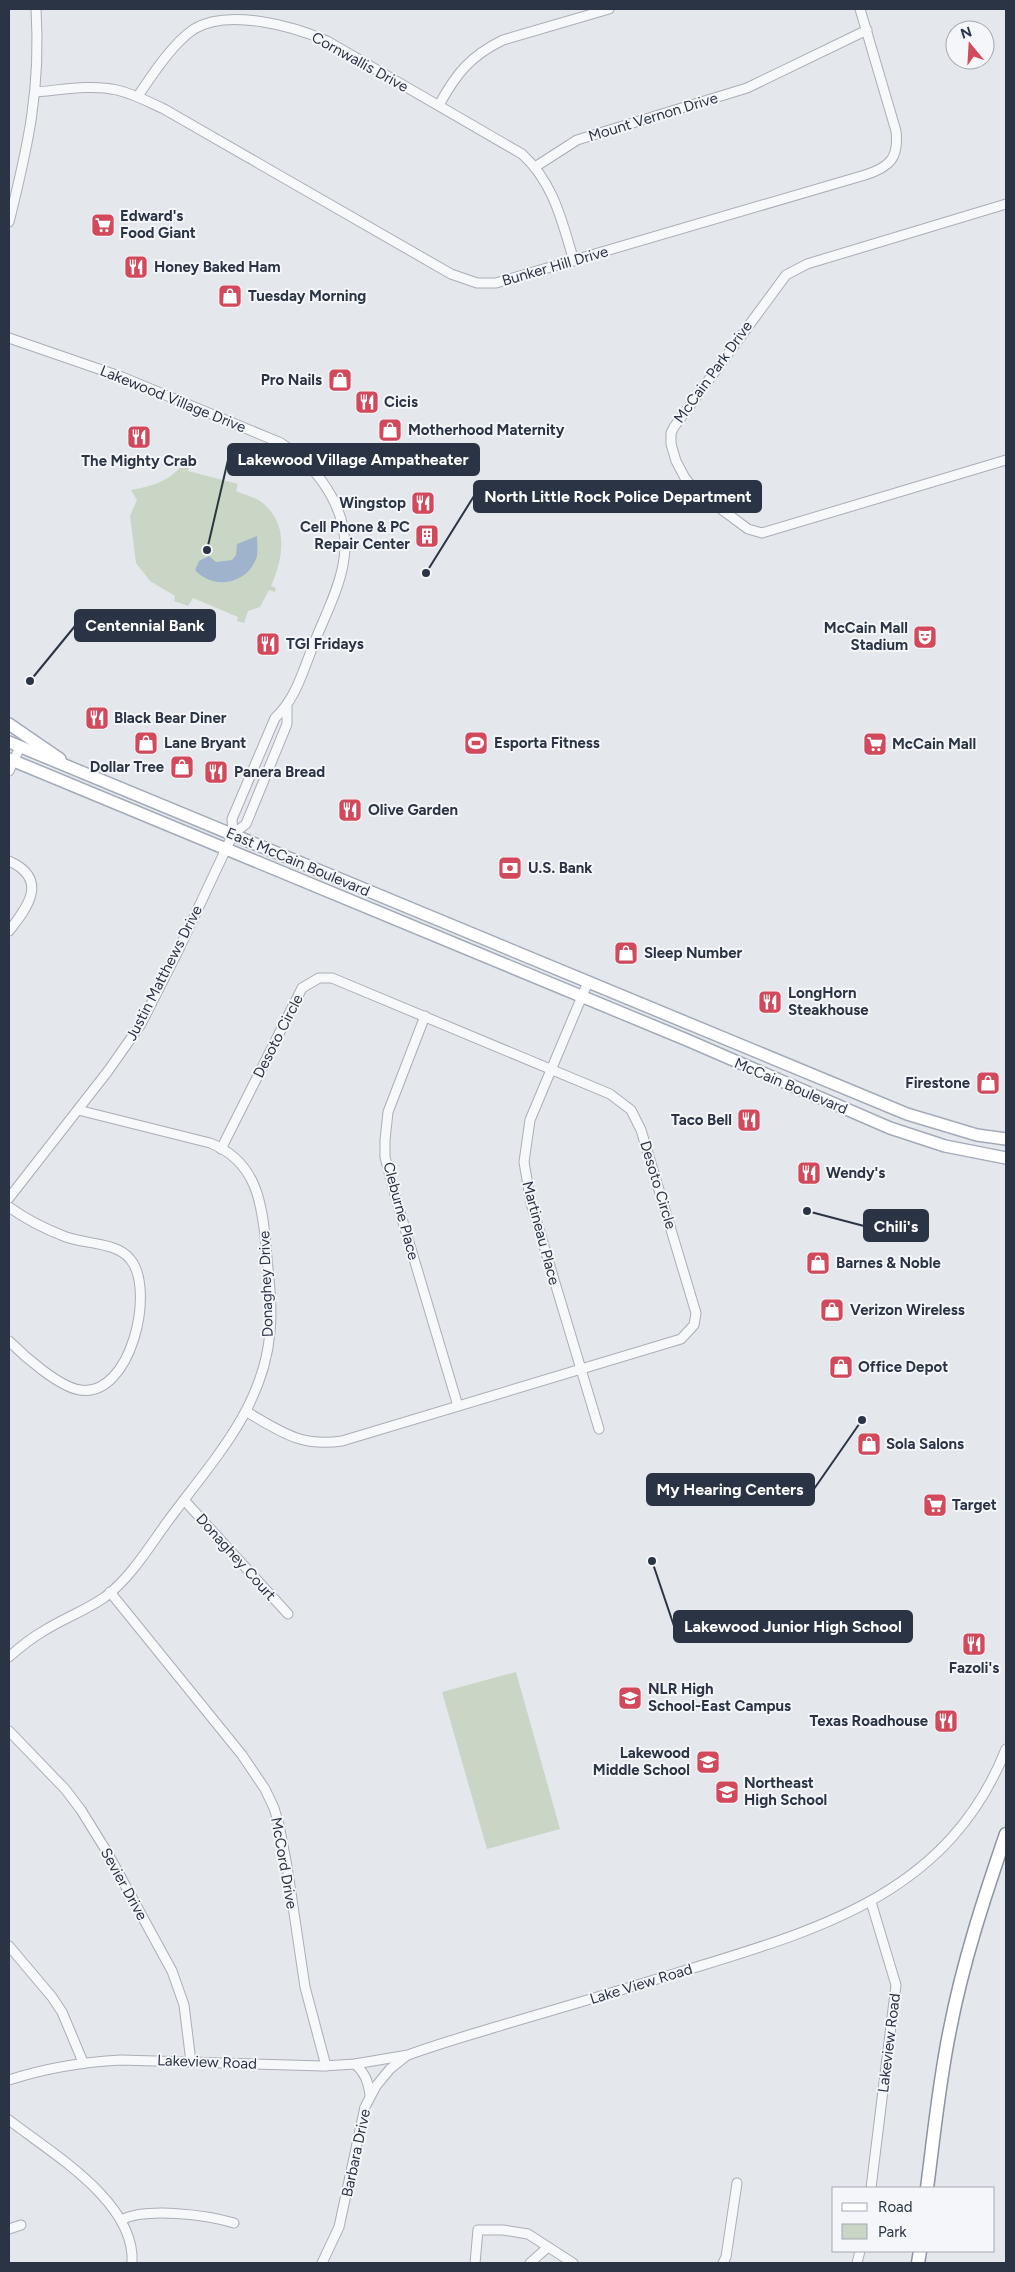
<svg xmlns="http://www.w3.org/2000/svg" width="1015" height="2272" viewBox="0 0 1015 2272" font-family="Figtree,sans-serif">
<rect width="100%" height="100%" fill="#e4e7ec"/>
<g fill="#c9d6c5">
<path d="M 184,463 L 190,464 L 188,471 L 238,484 L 236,491 C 245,495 258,498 264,504 C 289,526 283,559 271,586 L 276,588 L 275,592 L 269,590 L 260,607 L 248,611 L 244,623 L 237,621 L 238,617 L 193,598 L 188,606 L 174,601 L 175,596 L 150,581 L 136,563 L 130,516 L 137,500 L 131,490 C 153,486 170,481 184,463 Z"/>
<path d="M 516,1672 L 560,1829 L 487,1849 L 442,1692 Z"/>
</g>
<path fill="#9fb4cc" d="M 257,536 C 257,542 258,550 257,556 C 249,584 214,591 195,570 L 199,561 L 209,556 L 216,562 L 232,560 L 236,555 L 237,544 Z"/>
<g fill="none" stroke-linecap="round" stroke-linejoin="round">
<g stroke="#a9aeb7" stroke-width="11">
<g id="minor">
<path d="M 36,92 C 62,90 91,84 117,90 C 134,94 149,102 164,109 L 451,274 L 477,283 L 496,283 L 865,175 C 890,167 899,158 896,131 L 860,9"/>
<path d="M 138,96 C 152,75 173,43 194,29 C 228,8 293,26 327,41 L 522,154 C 554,183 562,222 574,261"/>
<path d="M 439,105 C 456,74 470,56 503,40 L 609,9"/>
<path d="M 535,167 L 577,140 L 747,88 L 867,30"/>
<path d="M 1006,204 L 807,264 L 786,275 L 674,427 L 671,433 L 671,444 L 676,461 L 685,478 L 694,489 L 748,529 L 762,533 L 1006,460"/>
<path d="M 9,222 C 28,146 41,89 36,9"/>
<path d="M 9,338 L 122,377 L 281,443 C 321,469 353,515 343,565 C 338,591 325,616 315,641 C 304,667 297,698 275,718 L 232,819 L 233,834"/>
<path d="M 9,771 L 20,747"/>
<path d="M 9,861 C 49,879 28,907 9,931"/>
<path d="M 588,982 L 530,1120 L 524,1162 L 531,1203 L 599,1429"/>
<path d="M 425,1016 L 388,1112 L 385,1140 L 385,1157 L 397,1202 L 458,1406"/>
<path d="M 221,1149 L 302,988 L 319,978 L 332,978 L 610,1094 L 631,1110 L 641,1130 L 696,1313 L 694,1325 L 681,1339 L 342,1441 C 301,1447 281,1432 247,1412"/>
<path d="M 9,1198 L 108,1071 L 141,1024 L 178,951 L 233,834 L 246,824 L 287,724 L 287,707"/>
<path d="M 9,1207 C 27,1220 45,1229 66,1237 C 85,1244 116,1242 130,1259 C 156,1289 131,1398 80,1390 C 59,1387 24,1356 9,1341"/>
<path d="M 184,1500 L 288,1614"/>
<path d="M 110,1592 L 242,1755 L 265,1789 L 274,1808 L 279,1825 L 287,1866 L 305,1987 L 326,2066"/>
<path d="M 9,1657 C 19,1648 30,1639 42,1632 C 62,1619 85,1611 105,1597 C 133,1576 153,1540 174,1513 C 216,1457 264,1405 270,1332 C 273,1304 268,1274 266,1246 C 262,1202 256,1161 210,1143 L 78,1110"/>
<path d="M 9,1731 L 65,1789 L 81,1810 L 107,1852 L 172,1971 L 184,2005 L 191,2062"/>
<path d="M 871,1902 L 896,1985 L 871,2188"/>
<path d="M 9,1946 L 52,1997 L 62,2012 L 83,2062"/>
<path d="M 355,2064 C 365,2073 368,2081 370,2095"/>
<path d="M 9,2080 C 46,2068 82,2062 121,2060 L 323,2066 L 355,2064 L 408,2055 C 443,2042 480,2032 516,2021 C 574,2004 632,1987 690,1969 C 824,1928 949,1892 1006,1749"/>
<path d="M 9,2120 C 51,2153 136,2202 132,2263"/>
<path d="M 121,2220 C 147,2207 207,2215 234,2223"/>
<path d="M 9,2229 L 21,2225"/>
<path d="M 322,2263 L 339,2227 L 365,2107 L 376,2086 L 390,2069 L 405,2057"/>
<path d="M 475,2263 L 478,2230 L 503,2230 L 528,2234 L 573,2263"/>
<path d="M 530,2263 L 548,2247"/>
<path d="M 723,2263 L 726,2257 L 737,2183"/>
<path d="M 857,2263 L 860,2251"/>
</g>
</g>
<g stroke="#a3abb8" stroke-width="14">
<g id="major">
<path d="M 9,724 L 60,759"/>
<path d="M 9,742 L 907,1114 L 977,1135 L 1006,1139"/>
<path d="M 9,759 L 687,1040 L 890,1128 L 945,1146 L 1006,1158"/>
</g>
</g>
<g stroke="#8b94a3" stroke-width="15">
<g id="highway">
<path d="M 927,2188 C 934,2135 939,2082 950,2029 C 963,1962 984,1898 1006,1834"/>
<path d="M 918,2263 L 920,2251"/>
</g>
</g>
<use href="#minor" stroke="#f7f8fa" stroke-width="9"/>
<use href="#major" stroke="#fff" stroke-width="11"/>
<use href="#highway" stroke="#fff" stroke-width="12"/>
</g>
<defs>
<g id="supermarket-square" transform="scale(1.25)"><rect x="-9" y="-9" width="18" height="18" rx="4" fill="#d1495b" stroke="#f4f6f9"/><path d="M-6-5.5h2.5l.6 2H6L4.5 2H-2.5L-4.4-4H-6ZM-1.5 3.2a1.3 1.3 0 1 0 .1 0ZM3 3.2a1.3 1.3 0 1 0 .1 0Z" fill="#fff"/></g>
<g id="restaurant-square" transform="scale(1.25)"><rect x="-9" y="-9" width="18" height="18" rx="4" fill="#d1495b" stroke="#f4f6f9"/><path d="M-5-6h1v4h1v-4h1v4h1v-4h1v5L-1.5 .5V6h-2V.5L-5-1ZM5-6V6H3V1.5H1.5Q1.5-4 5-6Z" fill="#fff"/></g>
<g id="shop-square" transform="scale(1.25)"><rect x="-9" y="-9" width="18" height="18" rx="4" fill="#d1495b" stroke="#f4f6f9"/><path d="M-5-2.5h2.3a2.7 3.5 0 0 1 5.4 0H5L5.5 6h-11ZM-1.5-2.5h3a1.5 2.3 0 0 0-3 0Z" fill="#fff"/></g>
<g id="building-square" transform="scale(1.25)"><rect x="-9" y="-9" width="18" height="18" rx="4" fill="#d1495b" stroke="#f4f6f9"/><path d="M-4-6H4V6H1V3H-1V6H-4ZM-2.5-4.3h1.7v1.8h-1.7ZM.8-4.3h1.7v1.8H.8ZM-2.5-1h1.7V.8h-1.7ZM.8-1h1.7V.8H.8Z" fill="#fff"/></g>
<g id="theatre-square" transform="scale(1.25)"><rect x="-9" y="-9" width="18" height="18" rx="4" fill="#d1495b" stroke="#f4f6f9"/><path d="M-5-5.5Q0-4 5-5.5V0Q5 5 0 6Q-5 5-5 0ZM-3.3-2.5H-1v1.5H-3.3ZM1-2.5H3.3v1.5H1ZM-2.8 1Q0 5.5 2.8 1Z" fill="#fff"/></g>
<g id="stadium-square" transform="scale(1.25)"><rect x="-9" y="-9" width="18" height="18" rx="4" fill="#d1495b" stroke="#f4f6f9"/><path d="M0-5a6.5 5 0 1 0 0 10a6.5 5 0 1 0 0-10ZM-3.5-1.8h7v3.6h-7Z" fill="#fff"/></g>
<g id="bank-square" transform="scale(1.25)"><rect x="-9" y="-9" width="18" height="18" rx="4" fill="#d1495b" stroke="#f4f6f9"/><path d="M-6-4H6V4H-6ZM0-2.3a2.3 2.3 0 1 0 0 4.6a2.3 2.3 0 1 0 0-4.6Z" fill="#fff"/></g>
<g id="school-square" transform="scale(1.25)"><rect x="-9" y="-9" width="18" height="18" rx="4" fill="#d1495b" stroke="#f4f6f9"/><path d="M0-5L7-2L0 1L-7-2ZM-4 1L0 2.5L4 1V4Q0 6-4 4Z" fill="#fff"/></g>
</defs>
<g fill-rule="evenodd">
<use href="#supermarket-square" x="103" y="225"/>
<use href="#restaurant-square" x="136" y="267"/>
<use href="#shop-square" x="230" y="296"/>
<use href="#shop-square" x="340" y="380"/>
<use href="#restaurant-square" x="367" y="402"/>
<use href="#shop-square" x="390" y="430"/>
<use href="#restaurant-square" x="139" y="437"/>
<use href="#restaurant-square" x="423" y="503"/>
<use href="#building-square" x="427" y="536"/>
<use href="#theatre-square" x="925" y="637"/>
<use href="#restaurant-square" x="268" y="644"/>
<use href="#restaurant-square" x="97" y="718"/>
<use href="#shop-square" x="146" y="743"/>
<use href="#stadium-square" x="476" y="743"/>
<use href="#supermarket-square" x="875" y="744"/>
<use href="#shop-square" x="182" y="767"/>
<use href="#restaurant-square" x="216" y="772"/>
<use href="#restaurant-square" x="350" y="810"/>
<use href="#bank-square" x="510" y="868"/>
<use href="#shop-square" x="626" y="953"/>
<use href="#restaurant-square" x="770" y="1002"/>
<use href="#shop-square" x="988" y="1083"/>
<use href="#restaurant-square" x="749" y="1120"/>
<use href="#restaurant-square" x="809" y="1173"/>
<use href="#shop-square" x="818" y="1263"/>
<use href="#shop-square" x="832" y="1310"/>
<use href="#shop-square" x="841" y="1367"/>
<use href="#shop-square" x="869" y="1444"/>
<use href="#supermarket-square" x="935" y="1505"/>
<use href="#restaurant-square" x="974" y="1644"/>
<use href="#school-square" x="630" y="1698"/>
<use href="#restaurant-square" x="946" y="1721"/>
<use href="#school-square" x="708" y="1762"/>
<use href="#school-square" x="727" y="1792"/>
</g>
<g text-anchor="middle" stroke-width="4" stroke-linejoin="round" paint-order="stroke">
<g font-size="15" fill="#2b3445" stroke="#f4f6f9">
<text transform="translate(360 62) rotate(29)" y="5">Cornwallis Drive</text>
<text transform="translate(653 117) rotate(-17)" y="5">Mount Vernon Drive</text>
<text transform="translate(555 266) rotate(-16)" y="5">Bunker Hill Drive</text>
<text transform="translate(713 372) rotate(-54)" y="5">McCain Park Drive</text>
<text transform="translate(173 399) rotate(22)" y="5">Lakewood Village Drive</text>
<text transform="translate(298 862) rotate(23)" y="5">East McCain Boulevard</text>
<text transform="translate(164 973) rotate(-63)" y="5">Justin Matthews Drive</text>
<text transform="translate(278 1036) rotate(-63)" y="5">Desoto Circle</text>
<text transform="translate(791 1086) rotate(23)" y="5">McCain Boulevard</text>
<text transform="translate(658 1185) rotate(73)" y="5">Desoto Circle</text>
<text transform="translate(401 1211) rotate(75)" y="5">Cleburne Place</text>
<text transform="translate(541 1233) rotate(75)" y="5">Martineau Place</text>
<text transform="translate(266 1284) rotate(-92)" y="5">Donaghey Drive</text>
<text transform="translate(236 1557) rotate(48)" y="5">Donaghey Court</text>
<text transform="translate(284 1863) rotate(80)" y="5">McCord Drive</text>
<text transform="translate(124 1884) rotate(61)" y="5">Sevier Drive</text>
<text transform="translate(641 1984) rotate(-17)" y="5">Lake View Road</text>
<text transform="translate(889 2043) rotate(-83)" y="5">Lakeview Road</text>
<text transform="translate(207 2062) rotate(2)" y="5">Lakeview Road</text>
<text transform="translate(356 2153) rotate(-78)" y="5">Barbara Drive</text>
</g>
<g font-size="15" font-weight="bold" fill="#2b3445" stroke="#f4f6f9" text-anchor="start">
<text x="120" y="221">Edward's<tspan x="120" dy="17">Food Giant</tspan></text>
<text x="154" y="272">Honey Baked Ham</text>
<text x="248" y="301">Tuesday Morning</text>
<text x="322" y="385" text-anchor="end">Pro Nails</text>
<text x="384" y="407">Cicis</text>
<text x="408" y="435">Motherhood Maternity</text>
<text x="139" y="466" text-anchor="middle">The Mighty Crab</text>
<text x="406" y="508" text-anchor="end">Wingstop</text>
<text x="410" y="532" text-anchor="end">Cell Phone &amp; PC<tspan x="410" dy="17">Repair Center</tspan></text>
<text x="908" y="633" text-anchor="end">McCain Mall<tspan x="908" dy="17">Stadium</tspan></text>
<text x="286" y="649">TGI Fridays</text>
<text x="114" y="723">Black Bear Diner</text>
<text x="164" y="748">Lane Bryant</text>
<text x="494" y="748">Esporta Fitness</text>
<text x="892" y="749">McCain Mall</text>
<text x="164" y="772" text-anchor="end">Dollar Tree</text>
<text x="234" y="777">Panera Bread</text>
<text x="368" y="815">Olive Garden</text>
<text x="528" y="873">U.S. Bank</text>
<text x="644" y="958">Sleep Number</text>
<text x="788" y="998">LongHorn<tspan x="788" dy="17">Steakhouse</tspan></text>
<text x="970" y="1088" text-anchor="end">Firestone</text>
<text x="732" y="1125" text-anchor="end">Taco Bell</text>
<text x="826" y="1178">Wendy's</text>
<text x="836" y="1268">Barnes &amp; Noble</text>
<text x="850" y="1315">Verizon Wireless</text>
<text x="858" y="1372">Office Depot</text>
<text x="886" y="1449">Sola Salons</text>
<text x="952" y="1510">Target</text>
<text x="974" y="1673" text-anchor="middle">Fazoli's</text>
<text x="648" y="1694">NLR High<tspan x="648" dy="17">School-East Campus</tspan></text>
<text x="928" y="1726" text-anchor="end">Texas Roadhouse</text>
<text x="690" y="1758" text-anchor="end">Lakewood<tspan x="690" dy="17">Middle School</tspan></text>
<text x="744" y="1788">Northeast<tspan x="744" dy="17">High School</tspan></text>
</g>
</g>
<path fill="none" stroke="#2b3445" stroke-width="2" d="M207 550L228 460M426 573L474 496M30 681L75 626M807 1211L864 1226M862 1420L814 1489M652 1561L674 1626"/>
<g fill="#2b3445" stroke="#f4f6f9" stroke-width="2">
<circle cx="207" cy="550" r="5"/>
<circle cx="426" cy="573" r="5"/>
<circle cx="30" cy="681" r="5"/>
<circle cx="807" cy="1211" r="5"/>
<circle cx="862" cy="1420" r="5"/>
<circle cx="652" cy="1561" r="5"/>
</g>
<g fill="#2b3445" stroke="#2b3445" stroke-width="2">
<rect x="228" y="444" width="251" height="31" rx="5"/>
<rect x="474" y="481" width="287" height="31" rx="5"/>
<rect x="75" y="610" width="140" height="31" rx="5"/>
<rect x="864" y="1210" width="64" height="31" rx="5"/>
<rect x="647" y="1474" width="167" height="31" rx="5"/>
<rect x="674" y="1611" width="238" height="31" rx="5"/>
</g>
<g font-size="16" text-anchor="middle" font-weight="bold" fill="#fff">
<text x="353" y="465">Lakewood Village Ampatheater</text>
<text x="618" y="502">North Little Rock Police Department</text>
<text x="145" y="631">Centennial Bank</text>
<text x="896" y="1232">Chili's</text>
<text x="730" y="1495">My Hearing Centers</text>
<text x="793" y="1632">Lakewood Junior High School</text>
</g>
<rect width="1015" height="2272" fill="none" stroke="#2b3445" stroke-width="20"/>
<rect x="832" y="2187" width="162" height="65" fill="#f4f6f9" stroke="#a4a8b1"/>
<rect x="842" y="2203" width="25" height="8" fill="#ffffff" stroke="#a4a8b1"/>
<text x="878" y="2212" font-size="15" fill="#2b3445">Road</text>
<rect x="842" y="2224" width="25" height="15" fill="#c9d6c5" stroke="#a4a8b1"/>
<text x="878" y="2237" font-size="15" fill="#2b3445">Park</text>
<g transform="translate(970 45) rotate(342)"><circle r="24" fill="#f4f6f9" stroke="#a4a8b1"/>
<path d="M0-4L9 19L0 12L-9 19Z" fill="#d1495b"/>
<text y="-8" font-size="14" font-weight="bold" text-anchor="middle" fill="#2b3445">N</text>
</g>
</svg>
